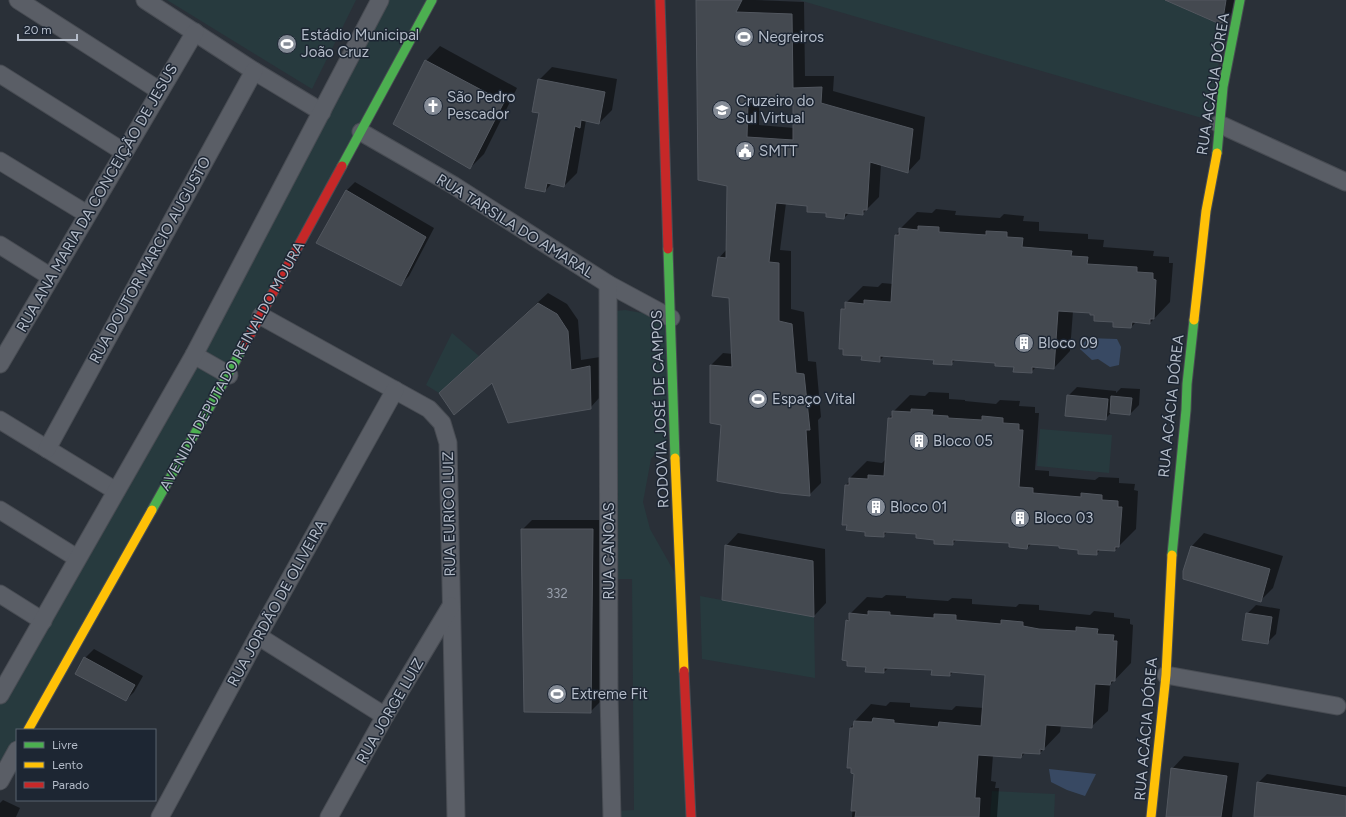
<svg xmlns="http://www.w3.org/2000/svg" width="1346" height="817" viewBox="0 0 1346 817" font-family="Figtree,sans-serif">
<rect width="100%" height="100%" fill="#2a3038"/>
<g fill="#273a3e">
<path d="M 167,0 L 356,0 L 312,89 Z"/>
<path d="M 380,0 L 432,0 L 28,730 L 17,730 L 17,750 L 0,781 L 0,693 Z"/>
<path d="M 799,0 L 1165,0 L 1223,26 L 1212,121 Z"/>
<path d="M 625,310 L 671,318 L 667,439 L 651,459 L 643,502 L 650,529 L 680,582 L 692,817 L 612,817 L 612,811 L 634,810 L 632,579 L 609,579 L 616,311 Z"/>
<path d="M 452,333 L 479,356 L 439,393 L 426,385 Z"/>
<path d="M 1040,429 L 1112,435 L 1109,473 L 1037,466 Z"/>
<path d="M 700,596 L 814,617 L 815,678 L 702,659 Z"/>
<path d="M 992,791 L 1055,794 L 1054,817 L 990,817 Z"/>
</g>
<g fill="#384963">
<path d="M 1087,338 L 1117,339 L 1121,347 L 1119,365 L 1110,367 L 1098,359 L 1092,360 L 1080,349 Z"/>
<path d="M 1049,769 L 1096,774 L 1085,796 L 1067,790 L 1051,782 Z"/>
</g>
<g fill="#0007" fill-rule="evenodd">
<path d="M 697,0 L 755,0 L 804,2 L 805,76 L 834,76 L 833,91 L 925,117 L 920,159 L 908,172 L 881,164 L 879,197 L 863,213 L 849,213 L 844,218 L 809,205 L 786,203 L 780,250 L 791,251 L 791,309 L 804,312 L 808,361 L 816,362 L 821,417 L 818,420 L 821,483 L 809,495 L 722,424 L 711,422 L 711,365 L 723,353 L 733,354 L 730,297 L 719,258 L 727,249 L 728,185 ZM 759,102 L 794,104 L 794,128 L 759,125 Z"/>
<path d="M 1168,0 L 1234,0 L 1231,15 L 1222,24 Z"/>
<path d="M 440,46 L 517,88 L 484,154 L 470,168 L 426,61 Z"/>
<path d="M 552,67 L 617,79 L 612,110 L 599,123 L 586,120 L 577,173 L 564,186 L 552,183 L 545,191 L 539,80 Z"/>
<path d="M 355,182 L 434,228 L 409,276 L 400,285 L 317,243 L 347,190 Z"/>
<path d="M 936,209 L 956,211 L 955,215 L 1000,218 L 1004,214 L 1024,216 L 1023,221 L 1039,222 L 1039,231 L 1088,234 L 1088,239 L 1104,240 L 1103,247 L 1154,251 L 1153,256 L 1169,257 L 1169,263 L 1173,263 L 1170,302 L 1150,323 L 1136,322 L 1131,327 L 1091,312 L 1073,311 L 1070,351 L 1054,368 L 1036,367 L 1031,372 L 1015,366 L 996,362 L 956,359 L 951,364 L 935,359 L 884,356 L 879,361 L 863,355 L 842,310 L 846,306 L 846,303 L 863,286 L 878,287 L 882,283 L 893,284 L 896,235 L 900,231 L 900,229 L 917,212 L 932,213 Z"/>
<path d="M 548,293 L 567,304 L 578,320 L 581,360 L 600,357 L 600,397 L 590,408 L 492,382 L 450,383 Z"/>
<path d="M 1077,387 L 1116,391 L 1116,393 L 1121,388 L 1140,389 L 1139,405 L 1130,414 L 1112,412 L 1105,419 L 1068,396 Z"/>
<path d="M 929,392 L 949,393 L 949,399 L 965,400 L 965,401 L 996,404 L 1000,400 L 1020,401 L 1019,406 L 1035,407 L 1035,413 L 1039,413 L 1035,470 L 1049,471 L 1049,476 L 1095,480 L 1099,477 L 1119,478 L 1119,483 L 1135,484 L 1134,490 L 1138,491 L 1136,529 L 1115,550 L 1101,549 L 1096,554 L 1079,549 L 1060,545 L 1032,543 L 1027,548 L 1010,542 L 957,539 L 952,544 L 917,533 L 888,531 L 883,536 L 866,531 L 846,485 L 850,481 L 850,478 L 867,461 L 882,463 L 886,459 L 889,418 L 893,414 L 893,412 L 910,395 L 925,396 Z"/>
<path d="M 532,520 L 603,520 L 600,702 L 590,712 L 522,530 Z"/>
<path d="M 738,533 L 825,549 L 826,603 L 814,616 L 726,546 Z"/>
<path d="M 1204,533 L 1283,556 L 1273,588 L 1260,601 L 1184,571 L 1192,546 Z"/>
<path d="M 886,595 L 906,596 L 906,598 L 948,601 L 952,598 L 972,599 L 972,604 L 1016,607 L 1019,604 L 1039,605 L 1039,610 L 1090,615 L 1094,611 L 1114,613 L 1114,617 L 1130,619 L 1130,624 L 1133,625 L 1131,663 L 1110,685 L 1108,711 L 1091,727 L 1061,725 L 1060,732 L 1040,753 L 1026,752 L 1021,757 L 993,755 L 991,781 L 996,782 L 995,788 L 999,788 L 997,817 L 852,817 L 855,773 L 852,767 L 848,767 L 850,728 L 854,724 L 855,721 L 871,704 L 886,706 L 890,702 L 910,703 L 910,707 L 952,710 L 956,706 L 984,708 L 986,675 L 953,672 L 950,675 L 933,669 L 889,667 L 884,672 L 867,667 L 847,621 L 850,617 L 850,614 L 867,597 L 882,598 Z"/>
<path d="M 1256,605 L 1280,609 L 1276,634 L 1267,643 L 1247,614 Z"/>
<path d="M 94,649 L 143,676 L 134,692 L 126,700 L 85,658 Z"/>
<path d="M 1184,756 L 1239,763 L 1232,817 L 1167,817 L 1172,769 Z"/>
<path d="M 1267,774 L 1346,787 L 1346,817 L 1255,817 L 1258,783 Z"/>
<path d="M 3,800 L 20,808 L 16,817 L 0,817 L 0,803 Z"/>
</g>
<g fill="#444950" stroke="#52575f" fill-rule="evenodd">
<path d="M 696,0 L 742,0 L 736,12 L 792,14 L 793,88 L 822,87 L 821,103 L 913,129 L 908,173 L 870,162 L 867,210 L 863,210 L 863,215 L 845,213 L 844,219 L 826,217 L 826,213 L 807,212 L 807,206 L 776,203 L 769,262 L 779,263 L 779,321 L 792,324 L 796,373 L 804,374 L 810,430 L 806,430 L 810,496 L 780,493 L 717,481 L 721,425 L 710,423 L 710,365 L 732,367 L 729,298 L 712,296 L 718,257 L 726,258 L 727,186 L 698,180 ZM 748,102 L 793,105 L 793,140 L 747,137 Z"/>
<path d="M 1165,0 L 1226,0 L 1222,25 Z"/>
<path d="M 425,60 L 504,102 L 470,169 L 393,124 Z"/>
<path d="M 538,79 L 605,92 L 599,124 L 581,120 L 580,128 L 575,126 L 564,187 L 547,183 L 545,192 L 525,188 L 539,113 L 532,112 Z"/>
<path d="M 346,190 L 426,237 L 401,286 L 316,243 Z"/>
<path d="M 918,226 L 939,227 L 939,232 L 986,235 L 986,231 L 1007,232 L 1007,237 L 1023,238 L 1022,247 L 1072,251 L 1071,256 L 1088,257 L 1087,264 L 1137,267 L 1137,272 L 1153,273 L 1153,279 L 1156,280 L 1154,319 L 1150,319 L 1150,324 L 1132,322 L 1131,328 L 1113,327 L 1113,322 L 1094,321 L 1094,315 L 1090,315 L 1090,313 L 1058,311 L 1054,369 L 1032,367 L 1032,373 L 1013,372 L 1014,367 L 995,366 L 995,363 L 952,360 L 952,365 L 933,364 L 934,360 L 880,356 L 880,362 L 861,360 L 862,356 L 843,355 L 843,349 L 839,349 L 841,309 L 845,309 L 845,302 L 864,304 L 864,300 L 891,302 L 895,235 L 899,235 L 899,228 L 918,230 Z"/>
<path d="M 538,303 L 557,314 L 568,331 L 571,370 L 590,366 L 591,409 L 508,423 L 492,383 L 454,415 L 439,393 Z"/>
<path d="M 1067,395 L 1108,399 L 1106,420 L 1065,416 Z"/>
<path d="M 1111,396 L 1132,398 L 1130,415 L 1110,413 Z"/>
<path d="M 911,409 L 933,410 L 932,415 L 948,416 L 948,418 L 982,420 L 982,416 L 1003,418 L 1003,423 L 1019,424 L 1019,430 L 1023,430 L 1019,487 L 1033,488 L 1033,493 L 1081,497 L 1081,493 L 1102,495 L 1102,500 L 1118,501 L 1118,507 L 1122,507 L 1119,547 L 1115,547 L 1115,551 L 1097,550 L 1097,555 L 1078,554 L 1078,550 L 1059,548 L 1059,546 L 1028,544 L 1027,549 L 1009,547 L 1009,543 L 953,540 L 953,545 L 934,544 L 934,540 L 916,538 L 916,534 L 884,532 L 884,537 L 865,536 L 865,532 L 846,530 L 847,525 L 842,525 L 845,485 L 849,485 L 849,478 L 868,479 L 868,475 L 884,476 L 888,418 L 892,418 L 892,411 L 911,412 Z"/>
<path d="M 521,529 L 593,529 L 591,713 L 524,712 Z"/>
<path d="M 725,545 L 813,561 L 814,617 L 722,600 Z"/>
<path d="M 1191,546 L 1270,569 L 1261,602 L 1183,579 L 1183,571 Z"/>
<path d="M 868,611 L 890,612 L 890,615 L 934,618 L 934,614 L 956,615 L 956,620 L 1001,624 L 1001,620 L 1023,622 L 1023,626 L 1039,629 L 1076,631 L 1076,627 L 1098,629 L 1097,634 L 1114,635 L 1113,641 L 1117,641 L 1115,681 L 1111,681 L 1110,685 L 1095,684 L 1092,728 L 1046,725 L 1044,750 L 1040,749 L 1040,754 L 1022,753 L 1021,758 L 978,755 L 975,798 L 980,798 L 979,817 L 855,817 L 856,811 L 851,811 L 854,774 L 851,773 L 851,768 L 847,768 L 850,728 L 853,728 L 854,721 L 872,722 L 873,718 L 894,720 L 894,723 L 938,727 L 939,722 L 981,726 L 985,675 L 950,672 L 950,676 L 931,675 L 932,670 L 884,668 L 884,673 L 865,672 L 866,667 L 847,666 L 847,661 L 842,660 L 846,620 L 849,621 L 849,613 L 868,615 Z"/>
<path d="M 1246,613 L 1272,617 L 1268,644 L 1242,640 Z"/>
<path d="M 84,657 L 135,685 L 126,701 L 75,674 Z"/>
<path d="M 1171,768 L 1227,776 L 1221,817 L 1166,817 Z"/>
<path d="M 1257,782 L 1346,796 L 1346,817 L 1254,817 Z"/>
</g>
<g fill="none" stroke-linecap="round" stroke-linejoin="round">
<g stroke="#484c53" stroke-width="19">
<g id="street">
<path d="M 18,0 L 160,91"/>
<path d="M 145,0 L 254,71 L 322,112"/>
<path d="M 0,74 L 124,152"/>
<path d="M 1219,124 L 1346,182"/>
<path d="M 361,132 L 453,185 L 608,284 L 671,318"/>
<path d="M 0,161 L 87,214"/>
<path d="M 0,245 L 51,277"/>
<path d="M 608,284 L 609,696 L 612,817"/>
<path d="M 261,316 L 429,409 L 442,423 L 448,443 L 456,817"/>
<path d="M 194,355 L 229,375"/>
<path d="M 0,364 L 195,32"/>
<path d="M 0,420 L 116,491"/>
<path d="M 47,449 L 254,71"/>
<path d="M 0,510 L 77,558"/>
<path d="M 0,594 L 43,621"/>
<path d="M 258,636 L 385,716"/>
<path d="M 1166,675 L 1337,706"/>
<path d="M 0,695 L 194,355 L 380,0"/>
<path d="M 0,781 L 17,750"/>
<path d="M 160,817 L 258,636 L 395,390"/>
<path d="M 329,817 L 385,716 L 451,606"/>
</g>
</g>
<g stroke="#484c53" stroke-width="11">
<g id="fast">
<path d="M 1217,153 L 1223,87 L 1240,0"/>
<path d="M 342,166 L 432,0"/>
<path d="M 668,249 L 675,458"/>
<path d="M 152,510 L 245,344"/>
<path d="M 1172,555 L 1186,410 L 1187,384 L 1194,320"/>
</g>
</g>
<g stroke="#484c53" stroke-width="11">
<g id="slow">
<path d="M 1194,320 L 1206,211 L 1217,153"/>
<path d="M 675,458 L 684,671"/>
<path d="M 28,730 L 152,510"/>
<path d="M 1151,817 L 1166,675 L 1172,555"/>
</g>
</g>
<g stroke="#484c53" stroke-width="11">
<g id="jam">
<path d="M 660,0 L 668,249"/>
<path d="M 245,344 L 342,166"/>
<path d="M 684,671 L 691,817"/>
</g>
</g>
<use href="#street" stroke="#5a5e66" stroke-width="17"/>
<use href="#fast" stroke="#4caf50" stroke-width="9"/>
<use href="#slow" stroke="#ffc107" stroke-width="9"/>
<use href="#jam" stroke="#c62828" stroke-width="9"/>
</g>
<defs>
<g id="stadium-disc" transform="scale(1)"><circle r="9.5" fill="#848b96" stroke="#1d2633"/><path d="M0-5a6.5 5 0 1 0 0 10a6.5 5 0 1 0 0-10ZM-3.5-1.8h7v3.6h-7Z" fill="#fff"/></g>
<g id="church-disc" transform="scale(1)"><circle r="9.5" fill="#848b96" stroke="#1d2633"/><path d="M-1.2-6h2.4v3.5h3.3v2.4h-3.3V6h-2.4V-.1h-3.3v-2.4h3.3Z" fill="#fff"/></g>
<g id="university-disc" transform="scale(1)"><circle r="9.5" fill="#848b96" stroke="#1d2633"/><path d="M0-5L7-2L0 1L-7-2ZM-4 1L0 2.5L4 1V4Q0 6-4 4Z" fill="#fff"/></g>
<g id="civic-disc" transform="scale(1)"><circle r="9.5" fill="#848b96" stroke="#1d2633"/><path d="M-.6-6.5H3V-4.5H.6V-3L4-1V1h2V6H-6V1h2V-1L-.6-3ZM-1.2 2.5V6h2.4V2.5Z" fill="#fff"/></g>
<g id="building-disc" transform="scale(1)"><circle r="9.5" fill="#848b96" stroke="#1d2633"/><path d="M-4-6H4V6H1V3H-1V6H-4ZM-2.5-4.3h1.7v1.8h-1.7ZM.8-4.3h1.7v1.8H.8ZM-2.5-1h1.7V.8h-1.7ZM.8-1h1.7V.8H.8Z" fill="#fff"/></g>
</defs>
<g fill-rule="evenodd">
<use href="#stadium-disc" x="744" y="37"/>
<use href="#stadium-disc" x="287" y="44"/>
<use href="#church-disc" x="433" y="106"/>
<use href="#university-disc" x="722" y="110"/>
<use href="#civic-disc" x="745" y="151"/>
<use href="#building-disc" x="1024" y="343"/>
<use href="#stadium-disc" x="758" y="399"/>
<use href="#building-disc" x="919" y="441"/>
<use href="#building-disc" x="876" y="507"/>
<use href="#building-disc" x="1020" y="518"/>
<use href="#stadium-disc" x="557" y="694"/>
</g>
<g text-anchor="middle" stroke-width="3" stroke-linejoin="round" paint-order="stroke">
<g font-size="13" fill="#989fab">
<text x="557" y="598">332</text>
</g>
<g font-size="15" fill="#b4bcc9" stroke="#1d2633" text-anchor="start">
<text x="301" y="40">Estádio Municipal<tspan x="301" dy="17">João Cruz</tspan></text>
<text x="758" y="42">Negreiros</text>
<text x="447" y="102">São Pedro<tspan x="447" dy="17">Pescador</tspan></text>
<text x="736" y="106">Cruzeiro do<tspan x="736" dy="17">Sul Virtual</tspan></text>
<text x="759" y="156">SMTT</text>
<text x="1038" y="348">Bloco 09</text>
<text x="772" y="404">Espaço Vital</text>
<text x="933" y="446">Bloco 05</text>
<text x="890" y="512">Bloco 01</text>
<text x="1034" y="523">Bloco 03</text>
<text x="571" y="699">Extreme Fit</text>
</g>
<g font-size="15" fill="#b4bcc9" stroke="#1d2633">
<text transform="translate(1213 84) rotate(-81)" y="5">RUA ACÁCIA DÓREA</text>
<text transform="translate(97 198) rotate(-60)" y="5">RUA ANA MARIA DA CONCEIÇÃO DE JESUS</text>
<text transform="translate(515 226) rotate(32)" y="5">RUA TARSILA DO AMARAL</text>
<text transform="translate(150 260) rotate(-61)" y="5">RUA DOUTOR MARCIO AUGUSTO</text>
<text transform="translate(232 366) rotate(-61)" y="5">AVENIDA DEPUTADO REINALDO MOURA</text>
<text transform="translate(1171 406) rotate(-84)" y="5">RUA ACÁCIA DÓREA</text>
<text transform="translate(660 409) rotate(-92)" y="5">RODOVIA JOSÉ DE CAMPOS</text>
<text transform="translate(449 514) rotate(-91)" y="5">RUA EURICO LUIZ</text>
<text transform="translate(609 551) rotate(-90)" y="5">RUA CANOAS</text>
<text transform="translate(277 603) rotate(-61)" y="5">RUA JORDÃO DE OLIVEIRA</text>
<text transform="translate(390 711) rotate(-60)" y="5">RUA JORGE LUIZ</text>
<text transform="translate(1146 729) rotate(-85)" y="5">RUA ACÁCIA DÓREA</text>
</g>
</g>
<rect x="16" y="729" width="140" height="72" fill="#1d2633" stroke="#59626f"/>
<rect x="24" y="742" width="20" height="6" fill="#4caf50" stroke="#59626f"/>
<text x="52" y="749" font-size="12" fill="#b4bcc9">Livre</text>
<rect x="24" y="762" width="20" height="6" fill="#ffc107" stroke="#59626f"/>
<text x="52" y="769" font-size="12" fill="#b4bcc9">Lento</text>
<rect x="24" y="782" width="20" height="6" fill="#c62828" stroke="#59626f"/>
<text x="52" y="789" font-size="12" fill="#b4bcc9">Parado</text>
<path d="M18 34v6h59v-6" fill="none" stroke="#b4bcc9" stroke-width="2"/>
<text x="24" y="34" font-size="12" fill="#b4bcc9" stroke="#1d2633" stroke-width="3" paint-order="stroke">20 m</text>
</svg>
